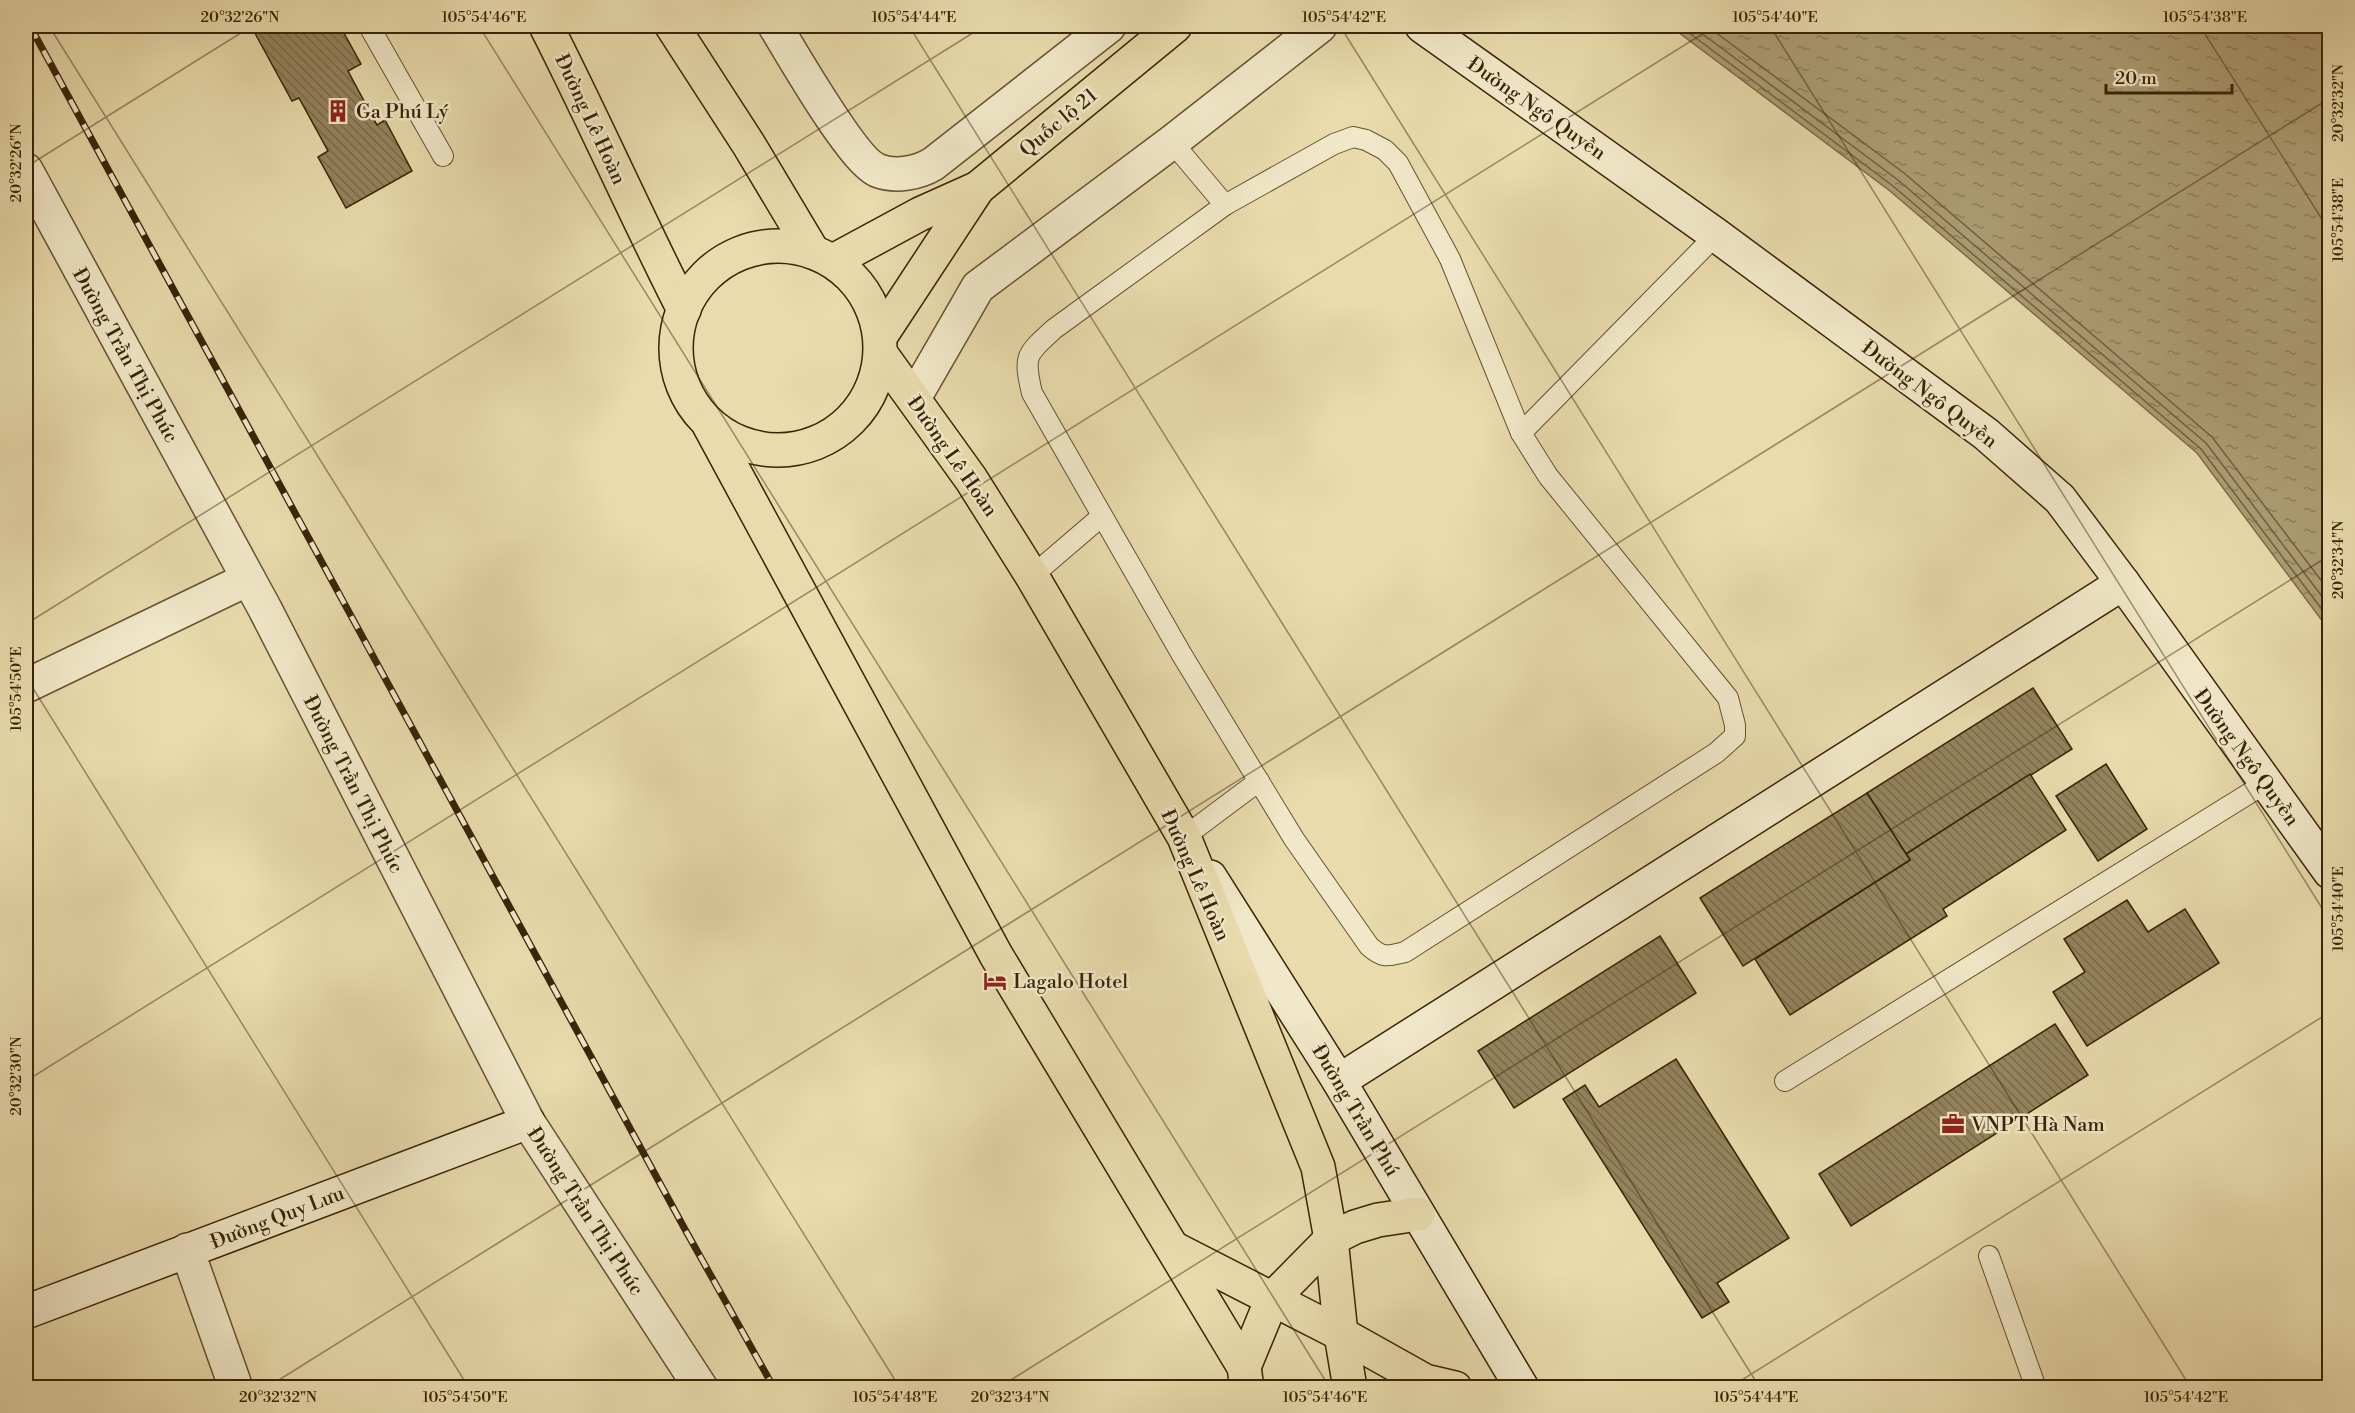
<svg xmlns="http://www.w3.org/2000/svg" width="2355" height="1413" viewBox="0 0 2355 1413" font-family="'Libre Bodoni',serif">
<defs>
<pattern id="water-ripples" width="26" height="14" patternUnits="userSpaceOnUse" patternTransform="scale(1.5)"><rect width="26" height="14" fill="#ad9d74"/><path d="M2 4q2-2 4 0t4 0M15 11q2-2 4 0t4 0" fill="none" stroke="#8e805d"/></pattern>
<pattern id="building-back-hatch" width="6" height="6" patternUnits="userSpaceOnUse" patternTransform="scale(1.5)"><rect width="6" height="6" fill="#94835d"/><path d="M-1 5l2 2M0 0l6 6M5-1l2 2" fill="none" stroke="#7a6b4b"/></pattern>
</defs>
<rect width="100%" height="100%" fill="#e9dbac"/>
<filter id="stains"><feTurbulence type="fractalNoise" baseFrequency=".00333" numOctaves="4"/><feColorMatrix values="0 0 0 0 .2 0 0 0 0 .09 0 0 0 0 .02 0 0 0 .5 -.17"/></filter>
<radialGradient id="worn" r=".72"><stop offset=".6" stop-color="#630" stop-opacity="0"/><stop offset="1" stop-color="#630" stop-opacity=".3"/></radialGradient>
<path fill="url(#water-ripples)" stroke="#7e6d48" stroke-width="1.5" d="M 1670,26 L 2329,26 L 2329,630 L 2197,453 L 1890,191 Z"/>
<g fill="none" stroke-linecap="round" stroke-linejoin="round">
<g stroke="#72603e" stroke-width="1.5">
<path d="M 1680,26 L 1893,186 L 2201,449 L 2330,620"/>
<path d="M 1692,26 L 1898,180 L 2206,443 L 2330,607"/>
<path d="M 1707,26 L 1904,173 L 2212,437 L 2330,592"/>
</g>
</g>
<g fill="url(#building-back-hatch)" stroke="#382407" stroke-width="1.5">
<path d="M 251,26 L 340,26 L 361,64 L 348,71 L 377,125 L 385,120 L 412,171 L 346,208 L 318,157 L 328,151 L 299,98 L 292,101 Z"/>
<path d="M 2033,688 L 2072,749 L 1906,854 L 1867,793 Z"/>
<path d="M 2106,764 L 2147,829 L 2098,861 L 2056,796 Z"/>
<path d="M 2030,774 L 2066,830 L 1943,909 L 1947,916 L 1790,1015 L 1755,959 L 1910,860 L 1906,854 Z"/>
<path d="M 1867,793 L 1910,860 L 1743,966 L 1700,898 Z"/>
<path d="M 2127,900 L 2148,932 L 2185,909 L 2219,963 L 2087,1046 L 2053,992 L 2085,972 L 2064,939 Z"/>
<path d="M 1660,936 L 1696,993 L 1514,1108 L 1478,1051 Z"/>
<path d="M 2055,1024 L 2088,1075 L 1851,1226 L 1819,1174 Z"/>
<path d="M 1676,1059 L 1789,1238 L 1717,1283 L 1729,1302 L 1702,1318 L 1563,1099 L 1585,1085 L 1599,1107 Z"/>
</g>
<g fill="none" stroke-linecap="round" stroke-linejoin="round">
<g stroke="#645230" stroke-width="22">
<g id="lane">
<path d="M 369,26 L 443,156"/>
<path d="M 1353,137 L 1366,140 L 1385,150 L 1398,163 L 1450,259 L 1521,433 L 1548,476 L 1728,698 L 1735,725 L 1735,736 L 1716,753 L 1405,952 C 1388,956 1383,959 1369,946 L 1294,839 L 1182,655 L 1032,393 C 1023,355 1026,355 1054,329 L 1225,205 L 1334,144 Z"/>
<path d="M 1172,142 L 1225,205"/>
<path d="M 1521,433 L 1716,235"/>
<path d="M 1032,576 L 1102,516"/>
<path d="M 1184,837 L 1259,781"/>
<path d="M 1785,1081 L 2266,783"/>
<path d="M 1989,1256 L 2036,1388"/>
</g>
</g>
<g stroke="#645230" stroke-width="36">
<g id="street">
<path d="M 775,26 C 791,52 854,163 879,171 C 896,177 918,173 933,164 L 1109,26"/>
<path d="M 26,170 L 265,609 L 528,1122 L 701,1388"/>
<path d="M 914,398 L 978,287 L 1172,142 L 1320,26"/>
<path d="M 26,686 L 248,579"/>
<path d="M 187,1250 L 236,1388"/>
</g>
</g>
<g stroke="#382407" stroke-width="36">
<g id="secondary">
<path d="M 1422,26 L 1716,235 L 1986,434 L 2060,499 L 2123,583 L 2330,872"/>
<path d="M 1210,877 L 1339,1081 L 1522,1388"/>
<path d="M 1339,1081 L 2123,583"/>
<path d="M 26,1312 L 528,1122"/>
</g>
</g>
<g stroke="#382407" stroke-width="36">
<g id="primary">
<path d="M 546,26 C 594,120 636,216 684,310"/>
<path d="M 672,26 L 749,145 L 813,252"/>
<circle cx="778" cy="348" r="102"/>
<path d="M 833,261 L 920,214 L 978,188 L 1175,26"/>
<path d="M 880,337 L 978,188"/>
<path d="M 881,354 L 971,479 L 1032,576 L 1184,837 L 1318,1167 L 1331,1239 L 1341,1334 L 1350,1388"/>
<path d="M 709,425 L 996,955 L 1244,1367 L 1247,1388"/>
<path d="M 1173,1248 L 1341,1334 L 1425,1381 L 1455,1388"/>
<path d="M 1244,1367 L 1272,1299 L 1331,1239 L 1355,1227 L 1378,1220 L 1418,1214"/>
</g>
</g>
<use href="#lane" stroke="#f1e8c9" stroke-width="20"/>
<use href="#street" stroke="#f1e8c9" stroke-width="33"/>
<use href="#secondary" stroke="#f1e8c9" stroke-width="33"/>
<use href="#primary" stroke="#e9dbac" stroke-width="33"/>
<g stroke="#382407" stroke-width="7">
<path id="rail" d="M 30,26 L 687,1233 L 774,1388"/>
</g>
<use href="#rail" stroke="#f1e8c9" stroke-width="4.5" stroke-dasharray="14" stroke-linecap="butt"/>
</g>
<path fill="none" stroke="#382407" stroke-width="1.5" stroke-opacity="0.45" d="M 49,26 L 900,1388M 479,26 L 1330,1388M 909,26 L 1760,1388M 1340,26 L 2191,1388M 1770,26 L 2330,921M 2200,26 L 2330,232M 26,167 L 252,26M 26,624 L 984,26M 26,677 L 469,1388M 26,1081 L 1715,26M 26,1366 L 39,1388M 266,1388 L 2330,98M 998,1388 L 2330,555M 1729,1388 L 2330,1012"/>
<defs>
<g id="building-bare" transform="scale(1.8)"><path d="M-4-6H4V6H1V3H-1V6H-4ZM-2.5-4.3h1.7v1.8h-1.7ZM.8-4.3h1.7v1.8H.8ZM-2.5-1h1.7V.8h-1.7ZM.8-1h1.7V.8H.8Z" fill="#8f2418" stroke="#f1e8c9" stroke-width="2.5" paint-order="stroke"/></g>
<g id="hotel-bare" transform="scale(1.8)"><path d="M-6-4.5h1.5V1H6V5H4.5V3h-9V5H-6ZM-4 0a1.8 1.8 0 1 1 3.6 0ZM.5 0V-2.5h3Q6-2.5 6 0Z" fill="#8f2418" stroke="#f1e8c9" stroke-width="2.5" paint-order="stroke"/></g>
<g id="office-bare" transform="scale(1.8)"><path d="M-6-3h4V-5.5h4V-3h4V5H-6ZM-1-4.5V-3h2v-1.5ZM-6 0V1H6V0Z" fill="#8f2418" stroke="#f1e8c9" stroke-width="2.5" paint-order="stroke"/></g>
</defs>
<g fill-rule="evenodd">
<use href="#building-bare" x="338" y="111"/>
<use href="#hotel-bare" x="995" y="981"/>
<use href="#office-bare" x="1953" y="1124"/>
</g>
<g text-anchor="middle" stroke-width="5" stroke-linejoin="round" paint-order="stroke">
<g font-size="20" fill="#382407" stroke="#f1e8c9">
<text transform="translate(1537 108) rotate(35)" y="7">Đường Ngô Quyền</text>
<text transform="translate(591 119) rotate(65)" y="7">Đường Lê Hoàn</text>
<text transform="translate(1058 122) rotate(-40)" y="7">Quốc lộ 21</text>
<text transform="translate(126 355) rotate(61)" y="7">Đường Trần Thị Phúc</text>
<text transform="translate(1930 394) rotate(37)" y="7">Đường Ngô Quyền</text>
<text transform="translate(953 456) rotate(55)" y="7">Đường Lê Hoàn</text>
<text transform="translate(2247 757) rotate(54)" y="7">Đường Ngô Quyền</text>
<text transform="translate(354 784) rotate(63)" y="7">Đường Trần Thị Phúc</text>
<text transform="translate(1196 875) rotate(66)" y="7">Đường Lê Hoàn</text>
<text transform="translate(1356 1110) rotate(59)" y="7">Đường Trần Phú</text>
<text transform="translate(586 1211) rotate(57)" y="7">Đường Trần Thị Phúc</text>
<text transform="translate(277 1217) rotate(-21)" y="7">Đường Quy Lưu</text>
</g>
<g font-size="20" fill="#382407" stroke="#f1e8c9" text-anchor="start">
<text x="356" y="118">Ga Phú Lý</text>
<text x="1013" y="988">Lagalo Hotel</text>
<text x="1971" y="1131">VNPT Hà Nam</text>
</g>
</g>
<rect width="2355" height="1413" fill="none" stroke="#e9dbac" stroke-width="66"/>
<path d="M2106 84v9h126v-9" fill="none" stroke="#382407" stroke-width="3"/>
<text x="2115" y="84" font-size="18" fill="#382407" stroke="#f1e8c9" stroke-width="4.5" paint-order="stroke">20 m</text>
<rect x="33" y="33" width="2289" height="1347" fill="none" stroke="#382407" stroke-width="2"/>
<g font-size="15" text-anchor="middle" fill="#382407">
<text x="240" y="22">20°32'26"N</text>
<text x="484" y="22">105°54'46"E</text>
<text x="914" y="22">105°54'44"E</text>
<text x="1344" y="22">105°54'42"E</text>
<text x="1775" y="22">105°54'40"E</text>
<text x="2205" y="22">105°54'38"E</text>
<text transform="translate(2338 103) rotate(-90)" y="5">20°32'32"N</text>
<text transform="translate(16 163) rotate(-90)" y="5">20°32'26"N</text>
<text transform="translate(2338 220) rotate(-90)" y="5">105°54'38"E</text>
<text transform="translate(2338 560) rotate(-90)" y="5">20°32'34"N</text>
<text transform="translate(16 689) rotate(-90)" y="5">105°54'50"E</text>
<text transform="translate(2338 909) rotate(-90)" y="5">105°54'40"E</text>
<text transform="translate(16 1076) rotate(-90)" y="5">20°32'30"N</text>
<text x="278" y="1402">20°32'32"N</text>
<text x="465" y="1402">105°54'50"E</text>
<text x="895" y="1402">105°54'48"E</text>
<text x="1010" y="1402">20°32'34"N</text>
<text x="1325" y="1402">105°54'46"E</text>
<text x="1756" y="1402">105°54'44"E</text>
<text x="2186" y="1402">105°54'42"E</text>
</g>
<rect width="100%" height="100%" filter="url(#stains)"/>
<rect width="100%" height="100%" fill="url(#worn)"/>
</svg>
